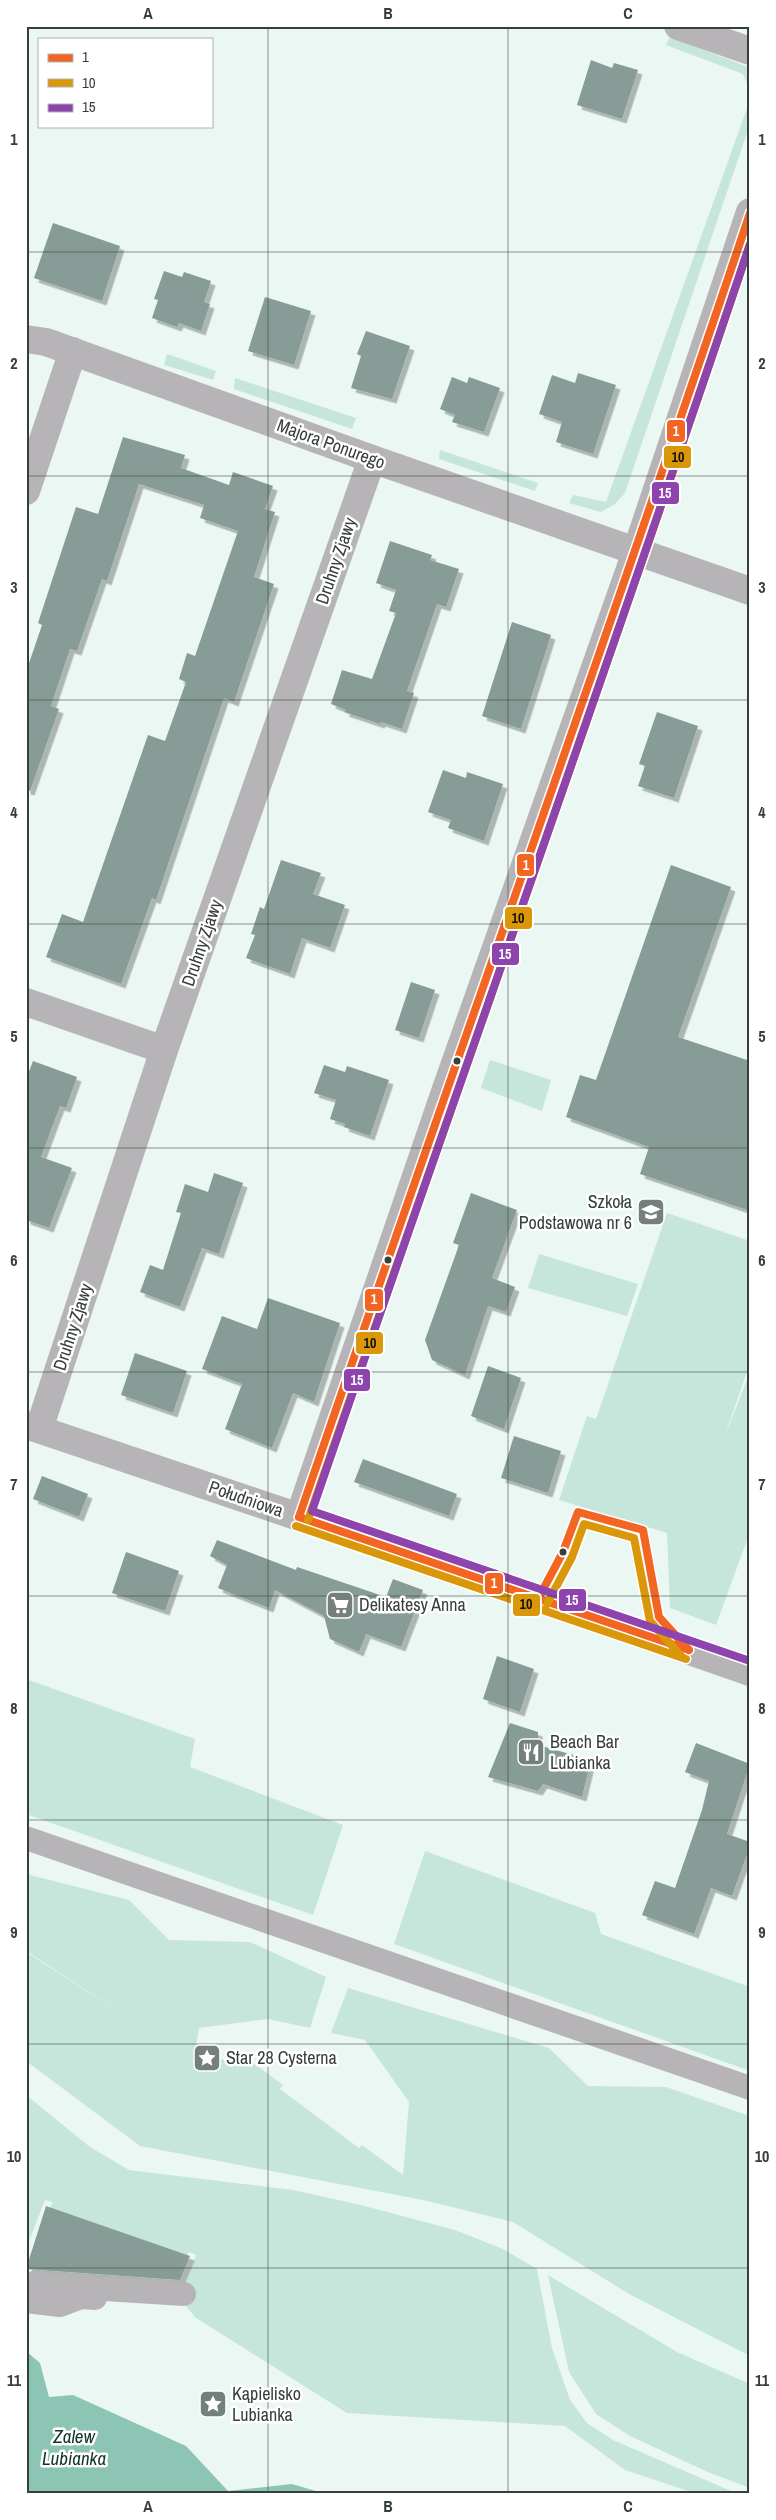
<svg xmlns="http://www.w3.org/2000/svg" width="776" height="2520" viewBox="0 0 776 2520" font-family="'Archivo Narrow',sans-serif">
<defs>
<filter id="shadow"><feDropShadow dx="4.5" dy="4.5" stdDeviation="0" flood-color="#0004"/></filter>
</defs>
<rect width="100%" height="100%" fill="#ebf7f3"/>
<g fill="#c6e6dc">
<path d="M 670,37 L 748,67 L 750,68 L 750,91 L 743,74 L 666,45 Z"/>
<path d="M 750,100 L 750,124 L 625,493 L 615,504 L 601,512 L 569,503 L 573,495 L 606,502 Z"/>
<path d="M 167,354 L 216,371 L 213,380 L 164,365 Z"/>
<path d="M 235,378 L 356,418 L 352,429 L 234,389 Z"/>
<path d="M 440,450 L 538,483 L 535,491 L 439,459 Z"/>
<path d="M 490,1060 L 551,1080 L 542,1111 L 481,1088 Z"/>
<path d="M 667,1213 L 750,1241 L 750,1363 L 724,1438 L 750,1372 L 750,1532 L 716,1625 L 670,1608 L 667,1533 L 559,1500 L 587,1416 L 596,1419 Z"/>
<path d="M 539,1254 L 638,1284 L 627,1316 L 528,1288 Z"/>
<path d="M 26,1679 L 195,1739 L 190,1767 L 343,1825 L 313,1915 L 26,1814 Z"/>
<path d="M 425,1851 L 595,1913 L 601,1934 L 750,1987 L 750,2071 L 394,1944 Z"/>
<path d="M 26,1874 L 129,1900 L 169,1940 L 250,1942 L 326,1977 L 310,2028 L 268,2019 L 199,2028 L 194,2057 L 252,2062 L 283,2085 L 280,2089 L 359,2148 L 362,2145 L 403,2175 L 409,2102 L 365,2040 L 331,2033 L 348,1988 L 549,2048 L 588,2086 L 666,2087 L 750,2116 L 750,2356 L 629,2294 L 513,2222 L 423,2200 L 140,2146 L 26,2061 L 26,1952 L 135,2022 L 26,1951 Z"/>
<path d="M 26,2095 L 90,2147 L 129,2170 L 293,2190 L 361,2205 L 455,2230 L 503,2249 L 537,2269 L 552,2348 L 570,2400 L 587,2423 L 613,2440 L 738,2494 L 697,2494 L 625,2470 L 565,2426 L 347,2413 L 196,2318 L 185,2305 L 185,2283 L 196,2255 L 189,2252 L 177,2277 L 32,2265 L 52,2202 L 45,2200 L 26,2249 Z"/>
<path d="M 548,2275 L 677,2352 L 750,2384 L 750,2488 L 710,2473 L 630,2436 L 596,2414 L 569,2372 Z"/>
</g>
<path fill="#8dc5b5" d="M 26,2351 L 40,2363 L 49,2397 L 73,2395 L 186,2446 L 228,2491 L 292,2484 L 326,2494 L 26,2494 Z"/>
<g fill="#879c97" filter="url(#shadow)">
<path d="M 591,60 L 612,68 L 614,63 L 638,70 L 622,119 L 577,105 Z"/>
<path d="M 53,223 L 120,246 L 102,301 L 34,278 Z"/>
<path d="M 164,271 L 182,277 L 184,272 L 211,281 L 204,302 L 210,304 L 201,331 L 179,323 L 177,327 L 152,318 L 158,300 L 154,299 Z"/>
<path d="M 265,297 L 311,311 L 294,365 L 248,351 Z"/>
<path d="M 366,331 L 410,346 L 392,399 L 351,388 L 361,356 L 357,354 Z"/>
<path d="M 578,373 L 616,385 L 593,454 L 556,442 L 562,422 L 539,414 L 552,375 L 575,383 Z"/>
<path d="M 452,377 L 467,383 L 469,377 L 500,388 L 484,432 L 452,422 L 455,415 L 440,409 Z"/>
<path d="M 123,437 L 185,455 L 181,468 L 229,485 L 233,472 L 273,486 L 265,509 L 275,512 L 254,577 L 274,584 L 234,702 L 224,698 L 156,900 L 152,898 L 121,984 L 46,957 L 62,914 L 83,922 L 148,735 L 165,741 L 186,682 L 179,679 L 187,653 L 195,656 L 238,531 L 200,518 L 204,505 L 139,484 L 107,581 L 102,579 L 77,651 L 70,649 L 51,706 L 59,709 L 30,791 L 26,790 L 26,672 L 42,625 L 38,623 L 76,507 L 98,514 Z"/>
<path d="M 390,541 L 432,555 L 430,560 L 459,569 L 446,607 L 437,604 L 407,691 L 414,693 L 402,729 L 381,722 L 380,724 L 344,712 L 346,710 L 331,704 L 342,670 L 372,679 L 396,613 L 389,611 L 396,590 L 376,583 Z"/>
<path d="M 512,622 L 551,635 L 521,729 L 482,716 Z"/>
<path d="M 657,712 L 698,726 L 674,798 L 638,786 L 645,766 L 639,764 Z"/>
<path d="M 443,770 L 466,778 L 467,772 L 503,784 L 484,841 L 448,828 L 451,820 L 428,812 Z"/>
<path d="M 281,860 L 321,873 L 313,894 L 345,905 L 330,948 L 302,938 L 290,974 L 246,958 L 255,935 L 251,934 L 260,907 L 264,909 Z"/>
<path d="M 671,865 L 731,887 L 678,1037 L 750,1061 L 750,1211 L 640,1174 L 649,1147 L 566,1117 L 580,1075 L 596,1080 Z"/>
<path d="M 411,982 L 435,990 L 419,1038 L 395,1030 Z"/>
<path d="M 33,1061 L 77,1077 L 66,1108 L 60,1106 L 41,1157 L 72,1168 L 49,1228 L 26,1220 L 26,1079 Z"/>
<path d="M 324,1065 L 345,1072 L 347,1066 L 389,1080 L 370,1136 L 344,1127 L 345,1124 L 330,1119 L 336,1100 L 314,1093 Z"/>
<path d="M 214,1173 L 243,1183 L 219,1254 L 202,1248 L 180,1307 L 140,1292 L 150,1265 L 163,1270 L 181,1213 L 176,1212 L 185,1184 L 208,1192 Z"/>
<path d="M 471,1193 L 517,1210 L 492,1278 L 515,1287 L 506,1312 L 488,1306 L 465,1375 L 432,1360 L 425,1340 L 459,1245 L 453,1243 Z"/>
<path d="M 268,1298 L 340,1323 L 314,1402 L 293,1393 L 272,1448 L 225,1429 L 242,1384 L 202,1369 L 222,1316 L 257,1329 Z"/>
<path d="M 135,1353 L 187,1371 L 173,1413 L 121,1395 Z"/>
<path d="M 488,1366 L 521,1378 L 504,1429 L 471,1416 Z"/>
<path d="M 514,1436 L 561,1451 L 548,1493 L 501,1478 Z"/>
<path d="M 363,1459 L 457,1494 L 449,1516 L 354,1482 Z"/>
<path d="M 42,1476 L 88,1494 L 79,1517 L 33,1499 Z"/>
<path d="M 217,1540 L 296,1570 L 297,1567 L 386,1597 L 393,1579 L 423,1590 L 401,1647 L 366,1634 L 359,1652 L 330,1639 L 324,1616 L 275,1590 L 269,1608 L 218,1588 L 227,1565 L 210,1556 Z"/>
<path d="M 126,1552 L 179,1571 L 165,1611 L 112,1593 Z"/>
<path d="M 497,1656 L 534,1669 L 520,1712 L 483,1699 Z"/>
<path d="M 510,1723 L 538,1732 L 538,1745 L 591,1760 L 582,1797 L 543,1784 L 538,1791 L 488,1777 Z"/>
<path d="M 696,1743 L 750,1764 L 727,1834 L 750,1842 L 750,1846 L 732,1896 L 711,1888 L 694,1934 L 642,1915 L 655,1881 L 675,1888 L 702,1810 L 709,1781 L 685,1772 Z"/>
<path d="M 46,2206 L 190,2256 L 180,2280 L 26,2269 Z"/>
</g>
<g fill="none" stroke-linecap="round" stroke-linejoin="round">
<g stroke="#b6b4b7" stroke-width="24">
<path d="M 26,1838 L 750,2088"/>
<path d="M 26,2284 L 184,2294"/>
<path d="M 26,2301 L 60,2305 L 81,2297 L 95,2298"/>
</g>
<g stroke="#b6b4b7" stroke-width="28">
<path d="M 678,26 L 750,51"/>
<path d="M 26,339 L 46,342 L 372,459 L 750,591"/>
<path d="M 26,491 L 73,351"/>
<path d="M 26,1002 L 164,1050"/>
<path d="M 26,1425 L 299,1517"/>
<path d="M 39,1429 L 164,1050 L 372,459"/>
</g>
<path stroke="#b6b4b7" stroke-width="28" d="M 750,212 L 636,552 L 446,1089 L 299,1517 L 472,1575 L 750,1672"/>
<g stroke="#fff" stroke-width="11">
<g id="bus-1">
<path d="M 299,1517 C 448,1082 604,649 750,213"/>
<path d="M 299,1517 L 689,1650"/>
<path d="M 538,1599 L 563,1552 L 578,1512 L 643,1530 L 659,1617 L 689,1650"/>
</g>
</g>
<g stroke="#fff" stroke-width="11">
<g id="bus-2">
<path d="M 308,1520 C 455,1095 607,671 750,244"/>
<path d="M 296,1526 L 686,1659"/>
<path d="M 547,1604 L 572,1557 L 584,1524 L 634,1538 L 650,1621 L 682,1657"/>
</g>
</g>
<g stroke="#fff" stroke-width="11">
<path id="bus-3" d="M 750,244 C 608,668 457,1088 312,1511 L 750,1661"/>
</g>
<use href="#bus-1" stroke="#f26522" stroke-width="8"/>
<use href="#bus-2" stroke="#da9709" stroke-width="8"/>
<use href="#bus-3" stroke="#8e44ad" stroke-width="8"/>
</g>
<path fill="none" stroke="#363f3c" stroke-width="1" stroke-opacity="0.55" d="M 268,26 L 268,2494M 508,26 L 508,2494M 26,252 L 750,252M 26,476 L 750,476M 26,700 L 750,700M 26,924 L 750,924M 26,1148 L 750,1148M 26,1372 L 750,1372M 26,1596 L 750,1596M 26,1820 L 750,1820M 26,2044 L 750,2044M 26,2268 L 750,2268"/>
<defs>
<g id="school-square" transform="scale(1.4375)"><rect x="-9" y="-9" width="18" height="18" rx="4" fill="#757f7c" stroke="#fff"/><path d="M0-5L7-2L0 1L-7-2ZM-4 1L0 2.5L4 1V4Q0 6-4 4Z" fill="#fff"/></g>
<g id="supermarket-square" transform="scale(1.4375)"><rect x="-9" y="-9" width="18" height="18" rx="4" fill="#757f7c" stroke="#fff"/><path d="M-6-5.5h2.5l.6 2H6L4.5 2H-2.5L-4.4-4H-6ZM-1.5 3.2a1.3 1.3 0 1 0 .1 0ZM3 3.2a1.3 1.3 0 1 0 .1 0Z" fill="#fff"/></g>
<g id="restaurant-square" transform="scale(1.4375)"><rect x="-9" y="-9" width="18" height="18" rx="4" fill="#757f7c" stroke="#fff"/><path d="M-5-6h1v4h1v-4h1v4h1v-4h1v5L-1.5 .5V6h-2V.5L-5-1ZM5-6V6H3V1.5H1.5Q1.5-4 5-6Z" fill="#fff"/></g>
<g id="sight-square" transform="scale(1.4375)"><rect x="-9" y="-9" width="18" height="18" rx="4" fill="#757f7c" stroke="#fff"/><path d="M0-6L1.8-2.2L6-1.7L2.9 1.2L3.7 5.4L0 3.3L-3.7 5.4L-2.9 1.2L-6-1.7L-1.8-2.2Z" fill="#fff"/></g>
</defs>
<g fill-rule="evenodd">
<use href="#school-square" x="651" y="1212"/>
<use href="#supermarket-square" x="340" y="1605"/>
<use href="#restaurant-square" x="531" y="1752"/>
<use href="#sight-square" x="207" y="2058"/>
<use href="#sight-square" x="213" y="2404"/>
</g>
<g fill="#363f3c" stroke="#fff" stroke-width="2">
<circle cx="457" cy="1061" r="4.5"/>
<circle cx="388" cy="1260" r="4.5"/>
<circle cx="563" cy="1552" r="4.5"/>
</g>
<g text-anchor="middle" stroke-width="5" stroke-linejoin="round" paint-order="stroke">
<g font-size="18" fill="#363f3c" stroke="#fff">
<text transform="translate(331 444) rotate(20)" y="6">Majora Ponurego</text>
<text transform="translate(336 561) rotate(-71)" y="6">Druhny Zjawy</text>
<text transform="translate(202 943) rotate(-71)" y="6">Druhny Zjawy</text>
<text transform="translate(73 1327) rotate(-72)" y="6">Druhny Zjawy</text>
<text transform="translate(246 1499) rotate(19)" y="6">Południowa</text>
</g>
<g font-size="18" fill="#363f3c" stroke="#fff" text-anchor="start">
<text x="632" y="1208" text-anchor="end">Szkoła<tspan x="632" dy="21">Podstawowa nr 6</tspan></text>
<text x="359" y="1611">Delikatesy Anna</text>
<text x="550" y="1748">Beach Bar<tspan x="550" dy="21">Lubianka</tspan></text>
<text x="226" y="2064">Star 28 Cysterna</text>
<text x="232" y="2400">Kąpielisko<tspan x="232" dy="21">Lubianka</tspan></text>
</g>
<g font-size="19" font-style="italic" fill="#11342c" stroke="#fff">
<text x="74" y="2443">Zalew<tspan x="74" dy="22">Lubianka</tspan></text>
</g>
</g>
<g stroke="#fff" stroke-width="2">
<rect x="666" y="419" width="20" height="24" rx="5" fill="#f26522"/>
<rect x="663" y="445" width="29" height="24" rx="5" fill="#da9709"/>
<rect x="651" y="481" width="29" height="24" rx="5" fill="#8e44ad"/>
<rect x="516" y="853" width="19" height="24" rx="5" fill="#f26522"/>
<rect x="504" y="906" width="29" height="24" rx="5" fill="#da9709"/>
<rect x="491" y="942" width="29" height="24" rx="5" fill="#8e44ad"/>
<rect x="364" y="1288" width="20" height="24" rx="5" fill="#f26522"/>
<rect x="355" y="1331" width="29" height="24" rx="5" fill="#da9709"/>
<rect x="343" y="1368" width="28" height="24" rx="5" fill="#8e44ad"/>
<rect x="484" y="1572" width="20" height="23" rx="5" fill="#f26522"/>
<rect x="558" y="1588" width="29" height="24" rx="5" fill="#8e44ad"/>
<rect x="512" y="1593" width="29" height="24" rx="5" fill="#da9709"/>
</g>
<g font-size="14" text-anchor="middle" font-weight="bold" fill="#fff">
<text x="676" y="436">1</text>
<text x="665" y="498">15</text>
<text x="526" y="870">1</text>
<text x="505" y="959">15</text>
<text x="374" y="1304">1</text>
<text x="357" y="1385">15</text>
<text x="494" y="1588">1</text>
<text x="572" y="1605">15</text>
</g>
<g font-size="14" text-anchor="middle" font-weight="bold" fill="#111">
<text x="678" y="462">10</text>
<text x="518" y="923">10</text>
<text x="370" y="1348">10</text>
<text x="526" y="1609">10</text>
</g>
<rect width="776" height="2520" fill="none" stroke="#ffffff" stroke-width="55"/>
<rect x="38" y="38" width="175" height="90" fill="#ffffff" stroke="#afb2b1"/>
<rect x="48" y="54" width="25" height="8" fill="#f26522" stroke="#afb2b1"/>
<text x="82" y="62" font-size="15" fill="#363f3c">1</text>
<rect x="48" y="79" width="25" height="8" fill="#da9709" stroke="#afb2b1"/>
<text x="82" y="88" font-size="15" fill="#363f3c">10</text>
<rect x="48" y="104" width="25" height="8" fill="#8e44ad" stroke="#afb2b1"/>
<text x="82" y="112" font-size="15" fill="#363f3c">15</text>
<rect x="28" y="28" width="720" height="2464" fill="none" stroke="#363f3c" stroke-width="2"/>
<g font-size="16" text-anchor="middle" font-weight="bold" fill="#363f3c">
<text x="148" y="19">A</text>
<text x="388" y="19">B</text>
<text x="628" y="19">C</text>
<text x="14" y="145">1</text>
<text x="762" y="145">1</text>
<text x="14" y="369">2</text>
<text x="762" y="369">2</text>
<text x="14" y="593">3</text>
<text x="762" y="593">3</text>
<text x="14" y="818">4</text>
<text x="762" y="818">4</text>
<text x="14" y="1042">5</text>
<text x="762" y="1042">5</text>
<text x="14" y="1266">6</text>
<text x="762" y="1266">6</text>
<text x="14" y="1490">7</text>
<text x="762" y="1490">7</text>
<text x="14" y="1714">8</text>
<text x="762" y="1714">8</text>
<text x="14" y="1938">9</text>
<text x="762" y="1938">9</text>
<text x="14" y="2162">10</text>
<text x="762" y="2162">10</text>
<text x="14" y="2386">11</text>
<text x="762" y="2386">11</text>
<text x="148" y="2512">A</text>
<text x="388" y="2512">B</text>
<text x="628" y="2512">C</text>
</g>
</svg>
